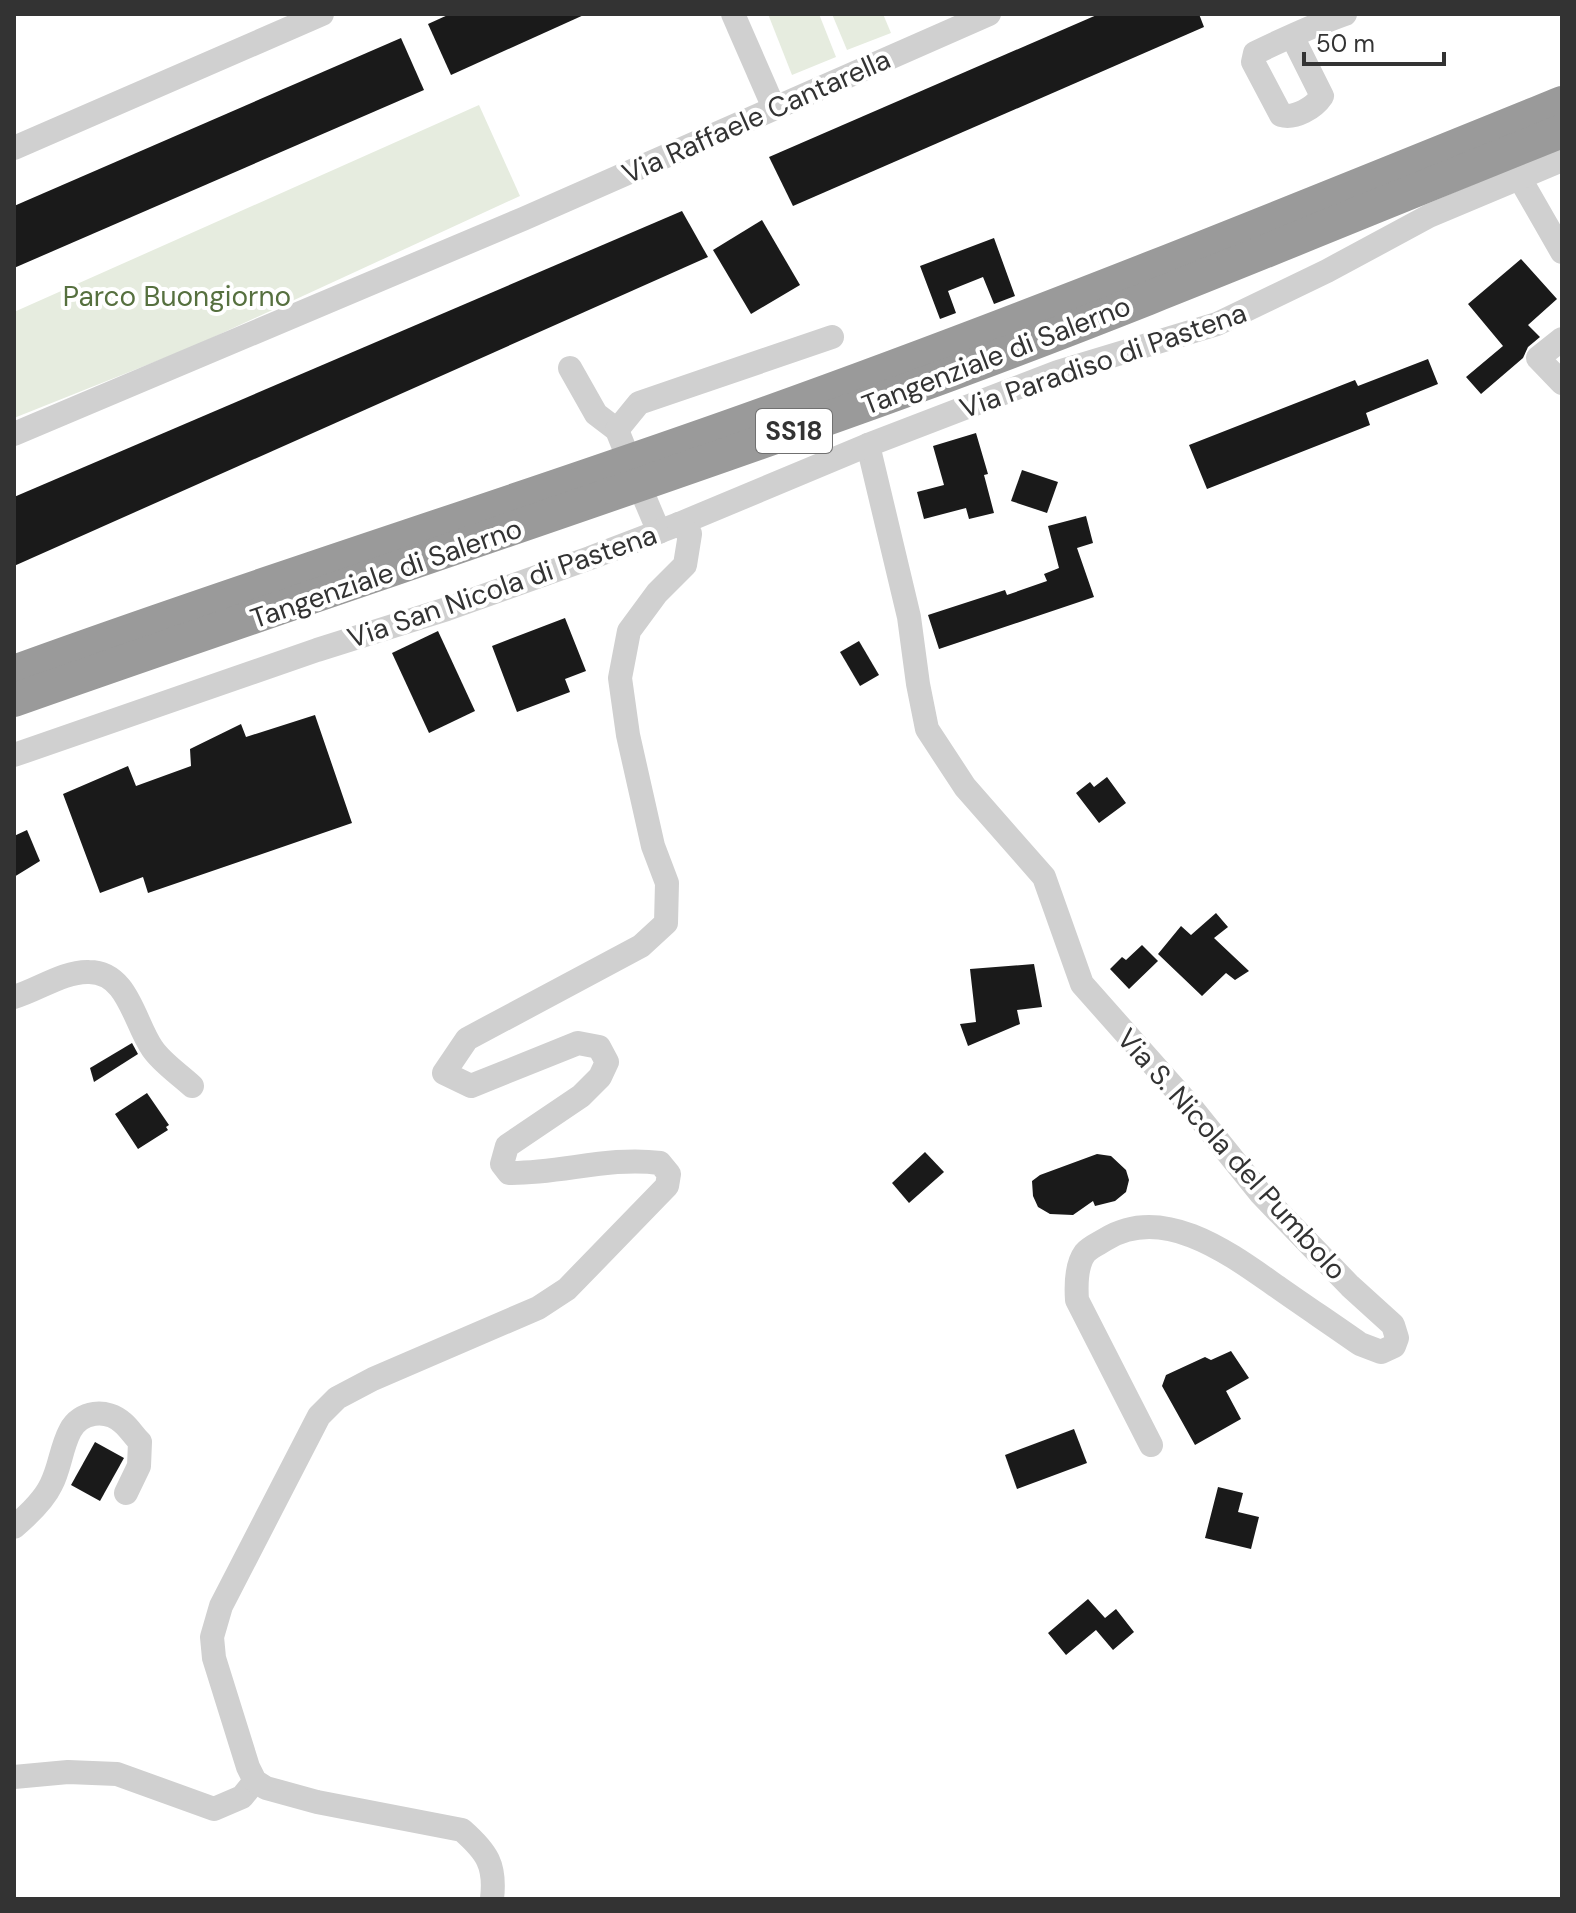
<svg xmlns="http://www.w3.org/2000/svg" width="1576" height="1913" viewBox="0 0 1576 1913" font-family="'DM Sans',sans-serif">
<rect width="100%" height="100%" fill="#fff"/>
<g fill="#e6ecdf">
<path d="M 768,14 L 819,14 L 836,57 L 792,75 Z"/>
<path d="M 832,14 L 883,14 L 891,33 L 847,50 Z"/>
<path d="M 479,105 L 520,196 L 192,347 L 14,418 L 14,312 Z"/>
</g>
<g fill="#1a1a1a">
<path d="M 450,14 L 586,14 L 451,75 L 428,24 Z"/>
<path d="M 1099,14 L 1199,14 L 1204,27 L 793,206 L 769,157 Z"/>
<path d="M 401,38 L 424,90 L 14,268 L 14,206 Z"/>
<path d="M 682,211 L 708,257 L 14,566 L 14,497 Z"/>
<path d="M 762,220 L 800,285 L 751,314 L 713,250 Z"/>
<path d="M 994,238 L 1015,296 L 994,304 L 983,277 L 948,291 L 956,313 L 940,319 L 920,266 Z"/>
<path d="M 1521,259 L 1557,299 L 1528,325 L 1540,337 L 1528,347 L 1523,358 L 1481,394 L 1466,377 L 1503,346 L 1468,304 Z"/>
<path d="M 1428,359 L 1438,384 L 1366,413 L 1370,425 L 1207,489 L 1189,445 L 1355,380 L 1358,386 Z"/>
<path d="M 976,433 L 988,474 L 984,475 L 994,513 L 969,519 L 966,508 L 924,519 L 917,492 L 944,485 L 933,446 Z"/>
<path d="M 1022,470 L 1058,482 L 1047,513 L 1011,501 Z"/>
<path d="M 1086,516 L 1093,543 L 1077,548 L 1094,597 L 939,649 L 928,615 L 1005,590 L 1007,595 L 1047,581 L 1044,574 L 1059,568 L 1048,526 Z"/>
<path d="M 565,618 L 586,671 L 565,679 L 570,692 L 517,712 L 492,646 Z"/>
<path d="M 438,631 L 475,711 L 429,733 L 392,653 Z"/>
<path d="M 859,641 L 879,675 L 860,686 L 840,652 Z"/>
<path d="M 315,715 L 352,823 L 148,893 L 143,877 L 100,893 L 63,794 L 128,766 L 136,786 L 191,766 L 190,749 L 241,724 L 246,737 Z"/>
<path d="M 1107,777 L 1126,803 L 1099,823 L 1076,793 L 1090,782 L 1094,787 Z"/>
<path d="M 27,830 L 40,861 L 14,877 L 14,836 Z"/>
<path d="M 1216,913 L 1228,927 L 1214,938 L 1249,971 L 1235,980 L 1226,973 L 1202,996 L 1158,954 L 1181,926 L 1191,935 Z"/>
<path d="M 1142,945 L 1158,961 L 1129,989 L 1110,969 L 1122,957 L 1126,960 Z"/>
<path d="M 1034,964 L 1042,1007 L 1017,1010 L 1020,1024 L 968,1046 L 960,1024 L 976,1022 L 970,969 Z"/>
<path d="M 132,1043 L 138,1054 L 94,1082 L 90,1068 Z"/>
<path d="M 147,1093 L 169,1125 L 166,1127 L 168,1130 L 138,1149 L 115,1114 Z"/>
<path d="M 925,1152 L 944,1172 L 909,1203 L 892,1183 Z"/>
<path d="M 1097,1154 L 1111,1156 L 1126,1170 L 1129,1180 L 1126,1192 L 1115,1201 L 1095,1206 L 1093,1201 L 1073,1215 L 1050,1214 L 1038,1207 L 1033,1196 L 1032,1181 L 1040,1175 Z"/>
<path d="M 1231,1351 L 1249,1378 L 1226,1391 L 1241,1419 L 1195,1445 L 1162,1386 L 1166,1375 L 1205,1357 L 1211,1360 Z"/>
<path d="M 1074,1429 L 1087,1463 L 1017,1489 L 1005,1455 Z"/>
<path d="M 95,1442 L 124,1458 L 100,1501 L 71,1485 Z"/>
<path d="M 1218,1487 L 1243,1493 L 1238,1512 L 1259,1517 L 1251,1549 L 1205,1538 Z"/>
<path d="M 1088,1599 L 1105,1618 L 1116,1609 L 1134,1632 L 1113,1650 L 1096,1630 L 1066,1655 L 1048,1633 Z"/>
</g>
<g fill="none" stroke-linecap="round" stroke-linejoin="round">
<g stroke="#d0d0d0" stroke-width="24">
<path d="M 733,14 L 774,108"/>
<path d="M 1292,36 L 1322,96 C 1314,108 1295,119 1281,115 L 1253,62 L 1255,53 C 1284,39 1314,25 1345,14"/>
<path d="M 14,148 L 322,14"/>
<path d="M 1519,177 L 1562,252"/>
<path d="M 1562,339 L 1538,358 L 1562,383"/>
<path d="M 570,368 L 596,414 L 617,430 L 623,445"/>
<path d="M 617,430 L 639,403 L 832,337"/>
<path d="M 14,434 L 523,219 L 989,14"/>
<path d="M 868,445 L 909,617 L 918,684 L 927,729 L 965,787 L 1044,877 L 1082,984 L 1191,1107 L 1261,1194 L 1350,1286 L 1393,1325 L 1397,1338 L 1394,1346 L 1381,1352 L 1360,1344 C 1333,1325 1306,1307 1279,1288 C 1233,1256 1165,1203 1106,1239 C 1100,1243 1090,1247 1085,1253 C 1076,1265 1076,1285 1077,1300 L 1151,1445"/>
<path d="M 645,499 L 659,532"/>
<path d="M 14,755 L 317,650 L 447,609 L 590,558 L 679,524 L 868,445 L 1058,372 L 1217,324 L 1327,271 L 1429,216 L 1562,160"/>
<path d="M 14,997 C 38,990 64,971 89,972 C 128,972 134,1022 152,1048 C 161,1062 179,1074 192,1086"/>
<path d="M 14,1527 C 27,1516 44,1500 51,1485 C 60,1468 61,1448 70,1431 C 80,1411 107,1408 123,1423 C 129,1428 134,1436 140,1442 L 139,1466 L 126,1493"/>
<path d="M 14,1777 L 68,1772 L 117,1774 L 214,1809 L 242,1797 L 255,1781"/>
<path d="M 492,1899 C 496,1865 487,1852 462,1830 L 317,1802 L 266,1788 L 255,1781 L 248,1767 L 214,1658 L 212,1637 L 221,1606 L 319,1416 L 337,1398 L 373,1379 L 538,1308 L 567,1289 L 667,1186 L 669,1174 L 660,1163 C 609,1156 560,1174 509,1173 L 502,1164 L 507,1146 L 581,1096 L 600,1077 L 607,1062 L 599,1047 L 578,1043 L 471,1086 L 444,1073 L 467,1039 L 641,946 L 666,923 L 667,883 L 653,846 L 628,735 L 620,678 L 629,631 L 657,593 L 685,565 L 690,534 L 679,524"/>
</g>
<g stroke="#9a9a9a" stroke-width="34">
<path d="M 14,672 C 263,581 517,503 767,413 C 1035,317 1298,210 1562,103"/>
<path d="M 14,700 C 314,594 616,496 915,387 C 1133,308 1347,217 1562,131"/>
</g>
</g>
<g text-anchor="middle" stroke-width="8" stroke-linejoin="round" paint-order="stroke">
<rect fill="#fff" stroke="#707070" stroke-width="2" x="756" y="409" width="76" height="44" rx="6"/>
<g font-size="26" font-weight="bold" fill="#333">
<text x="794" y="440">SS18</text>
</g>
<g font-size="28" fill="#333" stroke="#fff">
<text transform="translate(756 116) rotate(-24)" y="10">Via Raffaele Cantarella</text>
<text transform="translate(996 355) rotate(-21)" y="10">Tangenziale di Salerno</text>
<text transform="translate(1103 360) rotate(-19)" y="10">Via Paradiso di Pastena</text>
<text transform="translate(386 573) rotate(-19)" y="10">Tangenziale di Salerno</text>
<text transform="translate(502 586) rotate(-19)" y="10">Via San Nicola di Pastena</text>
<text transform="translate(1232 1154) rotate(48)" y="10">Via S. Nicola del Pumbolo</text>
</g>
<g font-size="28" fill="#56703f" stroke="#fff">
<text x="177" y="306">Parco Buongiorno</text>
</g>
</g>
<rect width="1576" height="1913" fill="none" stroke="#333333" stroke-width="32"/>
<path d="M1304 52v12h140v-12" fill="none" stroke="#333333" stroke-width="4"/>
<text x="1316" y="52" font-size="24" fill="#333333" stroke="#ffffff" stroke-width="6" paint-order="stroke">50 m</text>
</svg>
